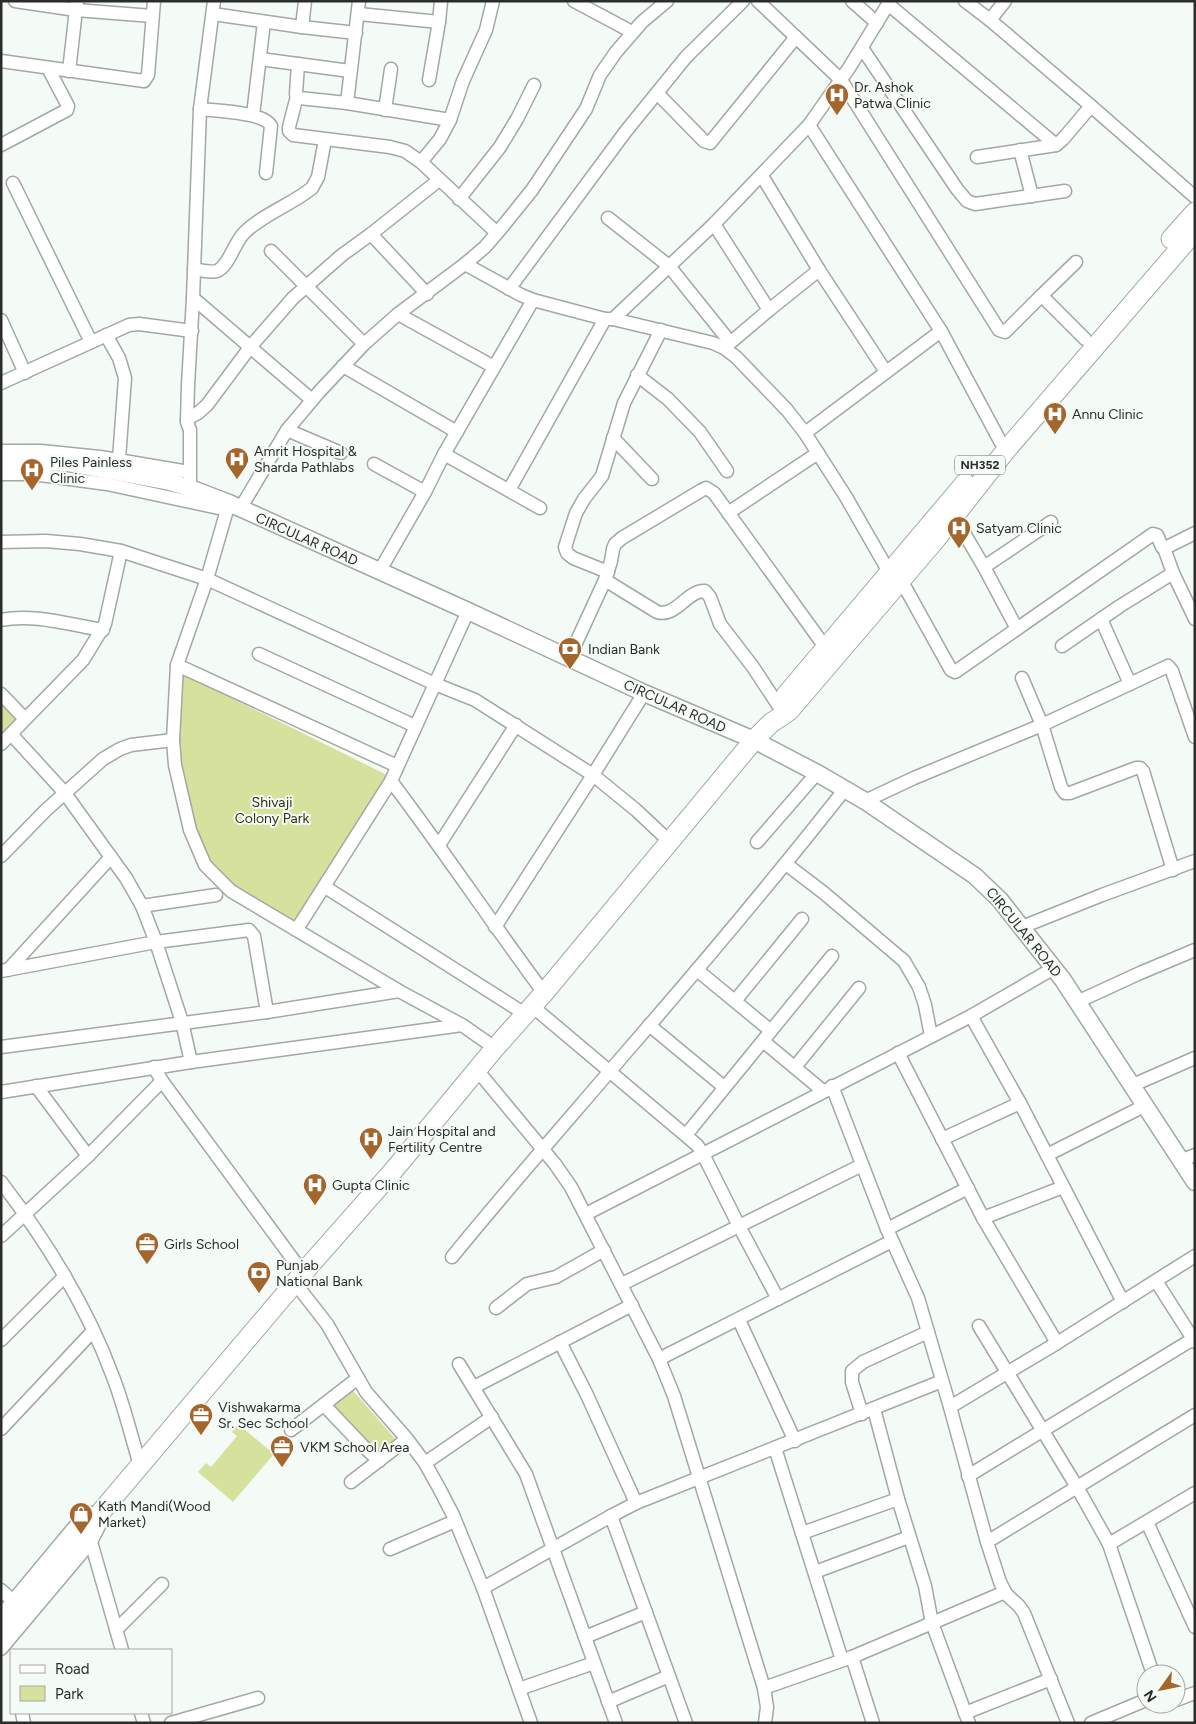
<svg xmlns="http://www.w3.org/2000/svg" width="1196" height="1724" viewBox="0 0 1196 1724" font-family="Figtree,sans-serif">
<rect width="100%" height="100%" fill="#f4faf5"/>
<g fill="#d5e19d">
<path d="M 171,668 L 387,775 L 321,891 L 297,929 L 225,886 L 205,865 L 175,746 Z"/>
<path d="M 1,699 L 21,720 L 1,740 Z"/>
<path d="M 350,1387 L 397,1441 L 376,1456 L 327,1408 Z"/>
<path d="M 238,1424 L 274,1454 L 233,1502 L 198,1472 L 206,1463 L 211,1467 L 237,1436 L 232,1432 Z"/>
</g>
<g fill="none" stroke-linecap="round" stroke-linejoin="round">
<g stroke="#a2a8a3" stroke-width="15">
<g id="minor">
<path d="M 15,1 L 76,10 L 152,16"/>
<path d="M 574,1 L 632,32"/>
<path d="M 758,1 L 841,80 L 999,330 L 1005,332 L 1040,297 L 1045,299 L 1085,339"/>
<path d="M 852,1 L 877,23"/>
<path d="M 965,1 L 990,20 L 1091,106 L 1195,197"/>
<path d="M 888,4 L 1056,145"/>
<path d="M 213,14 L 302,27 L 356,33"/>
<path d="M 359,14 L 439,22"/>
<path d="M 990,20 L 1005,1"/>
<path d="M 302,27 L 305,1"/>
<path d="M 862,48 L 957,189 L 967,201 L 975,204 L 1065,191"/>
<path d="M 260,59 L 350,71"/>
<path d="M 1,61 L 144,81 L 148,75 L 154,1"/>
<path d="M 298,64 L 296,94 L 299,98 L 347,103 L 450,120"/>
<path d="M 69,71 L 77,1"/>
<path d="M 429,80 L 439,22 L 441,1"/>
<path d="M 657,93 L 704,141 L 710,143 L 796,37"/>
<path d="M 297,96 L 289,127 L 289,131 L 293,135 L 390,147 L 405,151 L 421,162 L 497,233"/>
<path d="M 347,103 L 359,1"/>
<path d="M 200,109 C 216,111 264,112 271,126 L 266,173"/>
<path d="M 385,110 L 391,69"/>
<path d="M 253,115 L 264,22"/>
<path d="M 809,125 L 941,331 L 1000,441 L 1007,449"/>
<path d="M 1,145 L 67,110 L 68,106 L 48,68"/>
<path d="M 1020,150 L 1032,196"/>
<path d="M 977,157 L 1056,145 L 1063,139 L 1091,106"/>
<path d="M 421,162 L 440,139 L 450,120 L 463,81 L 486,30 L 493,1"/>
<path d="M 762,176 L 819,270 L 886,372"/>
<path d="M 13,183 L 91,342"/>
<path d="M 459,199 L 500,147 L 517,119 L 534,85"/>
<path d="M 608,218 L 669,266 L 730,342"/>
<path d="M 714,224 L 769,310"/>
<path d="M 371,234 L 427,294"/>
<path d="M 271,251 L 364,344"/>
<path d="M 465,264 L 521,295 L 533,300 L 605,319 L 613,319 L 713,343 L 724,348 L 736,357 L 787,410 L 805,433 L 846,497 L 889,572"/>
<path d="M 194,269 C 201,270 211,273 217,271 C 229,266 234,243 244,233 C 263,214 291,205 312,188 L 318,177 L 325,140"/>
<path d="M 509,289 L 626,131 L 686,57 L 743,1"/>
<path d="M 1040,297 L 1076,262"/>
<path d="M 193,298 L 312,400"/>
<path d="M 398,314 L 494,367"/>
<path d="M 613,319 L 714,224 L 809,125 L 849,68 L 890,1"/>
<path d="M 1,320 L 25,373"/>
<path d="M 106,335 L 119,358 L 125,378 L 119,459"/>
<path d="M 724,348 L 769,310 L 819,270"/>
<path d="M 343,366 L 457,432"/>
<path d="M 637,375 L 668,399 L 700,432 L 727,471"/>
<path d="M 1,383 L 129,325 L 139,324 L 192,331"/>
<path d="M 187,419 L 198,413 L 207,405 L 251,346 L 293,298 L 342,255 L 371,234 L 439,180"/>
<path d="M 287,430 L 341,453"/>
<path d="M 805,433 L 941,331"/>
<path d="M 613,438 L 652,479"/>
<path d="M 1,451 L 41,451 L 100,457 L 183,471"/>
<path d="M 444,454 L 540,508"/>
<path d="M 374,464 L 425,492"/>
<path d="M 1,474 L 33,474 L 107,484 L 228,510"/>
<path d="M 190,488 L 190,430 L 187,422 L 188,385 L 193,298 L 200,109 L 214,1"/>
<path d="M 509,490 L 605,319"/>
<path d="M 229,503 L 207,579 L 177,665 L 173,740 L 175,765 L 190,830 L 205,865 L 231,891 L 399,991 L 462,1025 L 495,1048"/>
<path d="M 240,509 L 287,430 L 319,392 L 364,344 L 398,314 L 465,264 L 485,247 L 503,226 L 532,190 L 586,109 L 600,75 L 616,52 L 642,22 L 667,1"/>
<path d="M 728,513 L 818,453"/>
<path d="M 954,516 L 984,567 L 1017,629"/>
<path d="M 1,542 L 46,541 L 80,544 L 121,551 L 207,579 L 435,684 L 475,700 L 593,775 L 636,810 L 669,841"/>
<path d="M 1164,548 L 1173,573 L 1195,619"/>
<path d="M 984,567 L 1051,522"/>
<path d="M 379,572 L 425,492 L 444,454 L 533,300"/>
<path d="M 608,572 L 573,558 L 567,553 L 565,547 L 576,513 L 584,499 L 602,476 L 624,403 L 661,330"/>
<path d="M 605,580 L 657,612 C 676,618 687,590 705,591 L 710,597 L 720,624 L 753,667 L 778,705"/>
<path d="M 901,580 L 951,670 L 955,672 L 1153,534 L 1157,535 L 1162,547 L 1165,548 L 1195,533"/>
<path d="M 1101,619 L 1130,684"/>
<path d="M 1,620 C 34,613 70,625 103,630"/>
<path d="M 1062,646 L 1120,606 L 1173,573"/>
<path d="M 259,654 L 415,726"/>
<path d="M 569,658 L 605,580 L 611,561 L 613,549 L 615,544 L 622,538 L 702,490 L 706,488 L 714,493 L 825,647"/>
<path d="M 177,665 L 397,766"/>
<path d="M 1022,678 L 1042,725 L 1061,787 L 1065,793 L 1070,793 L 1136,768 L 1140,768 L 1143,771 L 1173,870"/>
<path d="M 1,694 L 25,719"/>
<path d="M 1,744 L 83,660 L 105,624 L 121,551"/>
<path d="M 391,781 C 444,851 492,923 544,993"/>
<path d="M 865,801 L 914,778 L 1042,725 L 1168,666 L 1172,671 L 1195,737"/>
<path d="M 757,842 L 817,773"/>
<path d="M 439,845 L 516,725"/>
<path d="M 1,856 L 46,810 L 103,759 L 120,749 L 131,745 L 173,740"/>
<path d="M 786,864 L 824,893 L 904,961 L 919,987 L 925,1005 L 931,1036"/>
<path d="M 325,887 L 525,1014"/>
<path d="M 142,906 L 216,895"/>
<path d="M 495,927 L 593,775 L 644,693"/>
<path d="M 1022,927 L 1102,895 L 1195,861"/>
<path d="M 297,929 L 391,781 L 468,611"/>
<path d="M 8,970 L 111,857"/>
<path d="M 697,970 L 771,1031"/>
<path d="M 1,971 L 156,942 L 249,930 L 254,936 L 267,1012"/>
<path d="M 735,1001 L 802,919"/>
<path d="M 1077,1002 L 1140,973 L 1195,950"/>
<path d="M 532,1006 L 697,1145 L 703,1154 L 739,1226 L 778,1299"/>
<path d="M 971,1016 L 1020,1103 L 1123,1302"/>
<path d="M 649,1025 L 724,1087"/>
<path d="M 763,1041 L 823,1091"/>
<path d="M 1,1047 L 267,1012 L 399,991"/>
<path d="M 898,1053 L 983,1218 L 1057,1343"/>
<path d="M 191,1062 L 462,1025"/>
<path d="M 154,1067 L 162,1081 L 303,1273"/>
<path d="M 795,1067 L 859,988"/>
<path d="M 477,1070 L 555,1164 L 571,1187 L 659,1359 L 674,1396 L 764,1688 L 767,1707 L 765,1723"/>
<path d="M 1133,1085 L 1195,1058"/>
<path d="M 36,1086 L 88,1156"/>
<path d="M 832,1086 L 887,1229 L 918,1298 L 950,1407 L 987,1542 L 1000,1582 L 1006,1594 L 1019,1606 L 1024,1613 L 1068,1723"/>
<path d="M 1,1092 L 191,1062 L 182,1022 L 156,942 L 142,906 L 126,878 L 64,792 L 11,734"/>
<path d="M 686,1135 L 832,956"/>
<path d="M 942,1139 L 1020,1103"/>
<path d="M 1047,1155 L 1146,1105"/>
<path d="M 1180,1161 L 1195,1155"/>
<path d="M 1,1182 C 47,1242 87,1306 113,1377 C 124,1405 131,1436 140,1465"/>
<path d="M 586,1214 L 971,1016 L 1054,968"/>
<path d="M 983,1218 L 1063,1187"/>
<path d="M 887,1229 L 968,1188"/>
<path d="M 1,1236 L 88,1156 L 162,1081"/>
<path d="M 452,1257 C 509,1187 569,1119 628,1050 C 702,965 775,878 845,789"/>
<path d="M 1156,1281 L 1195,1342"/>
<path d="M 295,1283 L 327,1324 L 366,1392 L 407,1439 L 425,1463 L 439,1488 L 453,1515 L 483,1588 L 531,1723"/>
<path d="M 622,1284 L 862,1165"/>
<path d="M 496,1308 L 527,1284 L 556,1277 L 604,1250"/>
<path d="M 739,1320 L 795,1441"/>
<path d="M 979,1326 L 1077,1487 L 1109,1544 L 1153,1674"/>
<path d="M 1,1340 L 65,1276"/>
<path d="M 560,1342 L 587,1395 L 636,1503"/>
<path d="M 659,1359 L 892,1241"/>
<path d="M 459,1364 L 526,1474 L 616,1723"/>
<path d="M 474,1387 L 632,1305"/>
<path d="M 324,1405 L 362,1445 L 379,1461"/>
<path d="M 950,1407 L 1057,1343 L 1195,1256"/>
<path d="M 874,1409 L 898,1499 L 925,1586 L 932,1623 L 969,1723"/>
<path d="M 862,1414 L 852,1382 L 852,1371 L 863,1362 L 928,1332"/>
<path d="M 1,1429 L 93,1331"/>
<path d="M 291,1430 L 358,1378"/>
<path d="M 775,1448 L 842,1660"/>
<path d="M 425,1463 L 492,1417"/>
<path d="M 968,1476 L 1193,1339"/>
<path d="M 351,1482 L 407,1439"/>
<path d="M 611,1516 L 686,1723"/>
<path d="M 103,1518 L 91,1542 L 122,1650"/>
<path d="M 1147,1522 L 1195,1627"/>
<path d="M 802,1533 L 898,1499"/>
<path d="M 987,1542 L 1195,1415"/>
<path d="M 1109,1544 L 1195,1493"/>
<path d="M 390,1549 L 455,1521"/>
<path d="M 815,1572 L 909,1537"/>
<path d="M 483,1588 L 611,1516 L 636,1503 L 942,1381"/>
<path d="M 1,1590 L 13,1601"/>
<path d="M 1,1615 L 75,1526 L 92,1513"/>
<path d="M 116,1630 L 162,1584"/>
<path d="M 585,1637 L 646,1612"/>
<path d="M 1,1649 L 91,1542"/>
<path d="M 852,1657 L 873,1723"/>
<path d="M 764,1688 L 852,1657 L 1005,1592"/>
<path d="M 519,1689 L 594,1663"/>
<path d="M 1176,1700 L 1195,1693"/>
<path d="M 608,1702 L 669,1676"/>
<path d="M 22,1713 L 24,1723"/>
<path d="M 141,1713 L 144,1723"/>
<path d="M 965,1713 L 1051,1679"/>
<path d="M 171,1723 L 258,1698"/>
<path d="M 1091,1723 L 1146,1700"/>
</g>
</g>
<g stroke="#a2a8a3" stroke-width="19">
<path id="major" d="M 1,461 L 67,463 L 170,482 L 190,488 L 229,503 L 468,611 L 644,693 L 754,740 L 817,773 L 865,801 L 975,876 L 1000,900 L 1063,980 L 1195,1182"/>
</g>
<g stroke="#a2a8a3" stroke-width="21">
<g id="highway">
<path d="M 1171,239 L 1195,212"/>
<path d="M 786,695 L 965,483"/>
<path d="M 1,1630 L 303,1273 L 393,1171 L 495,1048 L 544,993 L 754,740 L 771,723 L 789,711 L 937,538 L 1007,449 L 1195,231"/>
</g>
</g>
<use href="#minor" stroke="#fff" stroke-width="12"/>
<use href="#major" stroke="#fff" stroke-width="16"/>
<use href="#highway" stroke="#fff" stroke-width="19"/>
</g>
<defs>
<g id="hospital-pin" transform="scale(1.25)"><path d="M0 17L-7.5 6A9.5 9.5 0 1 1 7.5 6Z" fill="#a4662c" stroke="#f4faf5"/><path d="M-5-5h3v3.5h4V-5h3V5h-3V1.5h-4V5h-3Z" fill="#fff"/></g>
<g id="bank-pin" transform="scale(1.25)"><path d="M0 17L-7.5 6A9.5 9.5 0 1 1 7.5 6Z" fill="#a4662c" stroke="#f4faf5"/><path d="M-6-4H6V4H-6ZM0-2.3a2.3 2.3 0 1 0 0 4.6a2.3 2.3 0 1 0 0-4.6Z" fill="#fff"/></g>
<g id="office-pin" transform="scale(1.25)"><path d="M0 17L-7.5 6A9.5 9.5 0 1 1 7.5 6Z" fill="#a4662c" stroke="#f4faf5"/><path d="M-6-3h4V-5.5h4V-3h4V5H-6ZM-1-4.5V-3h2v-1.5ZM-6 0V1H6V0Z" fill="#fff"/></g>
<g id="shop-pin" transform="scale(1.25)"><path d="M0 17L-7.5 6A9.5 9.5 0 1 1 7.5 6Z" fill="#a4662c" stroke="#f4faf5"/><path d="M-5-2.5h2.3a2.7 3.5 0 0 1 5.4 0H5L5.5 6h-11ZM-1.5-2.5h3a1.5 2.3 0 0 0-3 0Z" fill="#fff"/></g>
</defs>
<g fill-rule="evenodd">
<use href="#hospital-pin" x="837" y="95"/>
<use href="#hospital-pin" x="1055" y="414"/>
<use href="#hospital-pin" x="237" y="459"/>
<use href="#hospital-pin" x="32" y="470"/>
<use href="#hospital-pin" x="959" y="528"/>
<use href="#bank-pin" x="570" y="649"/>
<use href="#hospital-pin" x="371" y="1139"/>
<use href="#hospital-pin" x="315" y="1185"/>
<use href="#office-pin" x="147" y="1244"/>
<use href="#bank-pin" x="259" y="1273"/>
<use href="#office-pin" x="201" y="1415"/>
<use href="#office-pin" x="282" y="1447"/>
<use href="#shop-pin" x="81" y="1514"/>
</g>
<g text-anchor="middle" stroke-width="4" stroke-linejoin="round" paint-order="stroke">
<rect fill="#f4faf5" stroke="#676a68" stroke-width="1" x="955" y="455.5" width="50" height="19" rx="4"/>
<g font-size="12" font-weight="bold" fill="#2b2d2b">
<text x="980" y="469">NH352</text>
</g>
<g font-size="14" fill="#2b2d2b" stroke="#f4faf5" text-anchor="start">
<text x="854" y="92">Dr. Ashok<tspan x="854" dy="16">Patwa Clinic</tspan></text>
<text x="1072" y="419">Annu Clinic</text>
<text x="254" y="456">Amrit Hospital &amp;<tspan x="254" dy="16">Sharda Pathlabs</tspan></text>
<text x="50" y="467">Piles Painless<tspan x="50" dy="16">Clinic</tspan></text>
<text x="976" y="533">Satyam Clinic</text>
<text x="588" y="654">Indian Bank</text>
<text x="388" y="1136">Jain Hospital and<tspan x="388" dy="16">Fertility Centre</tspan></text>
<text x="332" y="1190">Gupta Clinic</text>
<text x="164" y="1249">Girls School</text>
<text x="276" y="1270">Punjab<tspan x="276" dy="16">National Bank</tspan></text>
<text x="218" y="1412">Vishwakarma<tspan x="218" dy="16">Sr. Sec School</tspan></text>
<text x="300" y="1452">VKM School Area</text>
<text x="98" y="1511">Kath Mandi(Wood<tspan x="98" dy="16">Market)</tspan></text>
</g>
<g font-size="14" fill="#2b2d2b" stroke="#f4faf5">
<text transform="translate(307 539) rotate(24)" y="5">CIRCULAR ROAD</text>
<text transform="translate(675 706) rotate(24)" y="5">CIRCULAR ROAD</text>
<text transform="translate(1024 932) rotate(51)" y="5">CIRCULAR ROAD</text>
</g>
<g font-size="14" fill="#2e320d" stroke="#f4faf5">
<text x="272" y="807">Shivaji<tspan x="272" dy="16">Colony Park</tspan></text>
</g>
</g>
<rect width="1196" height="1724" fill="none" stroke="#2b2d2b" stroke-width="5"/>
<rect x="10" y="1649" width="162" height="65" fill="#f4faf5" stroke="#a4a8a4"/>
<rect x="20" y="1665" width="25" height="8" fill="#ffffff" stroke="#a4a8a4"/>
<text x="55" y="1674" font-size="15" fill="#2b2d2b">Road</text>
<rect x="20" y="1686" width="25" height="15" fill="#d5e19d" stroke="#a4a8a4"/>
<text x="55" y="1699" font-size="15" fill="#2b2d2b">Park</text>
<g transform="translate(1161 1689) rotate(237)"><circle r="24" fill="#f4faf5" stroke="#a4a8a4"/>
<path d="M0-4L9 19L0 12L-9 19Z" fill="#a4662c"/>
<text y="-8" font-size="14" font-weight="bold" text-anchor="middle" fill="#2b2d2b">N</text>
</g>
</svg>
